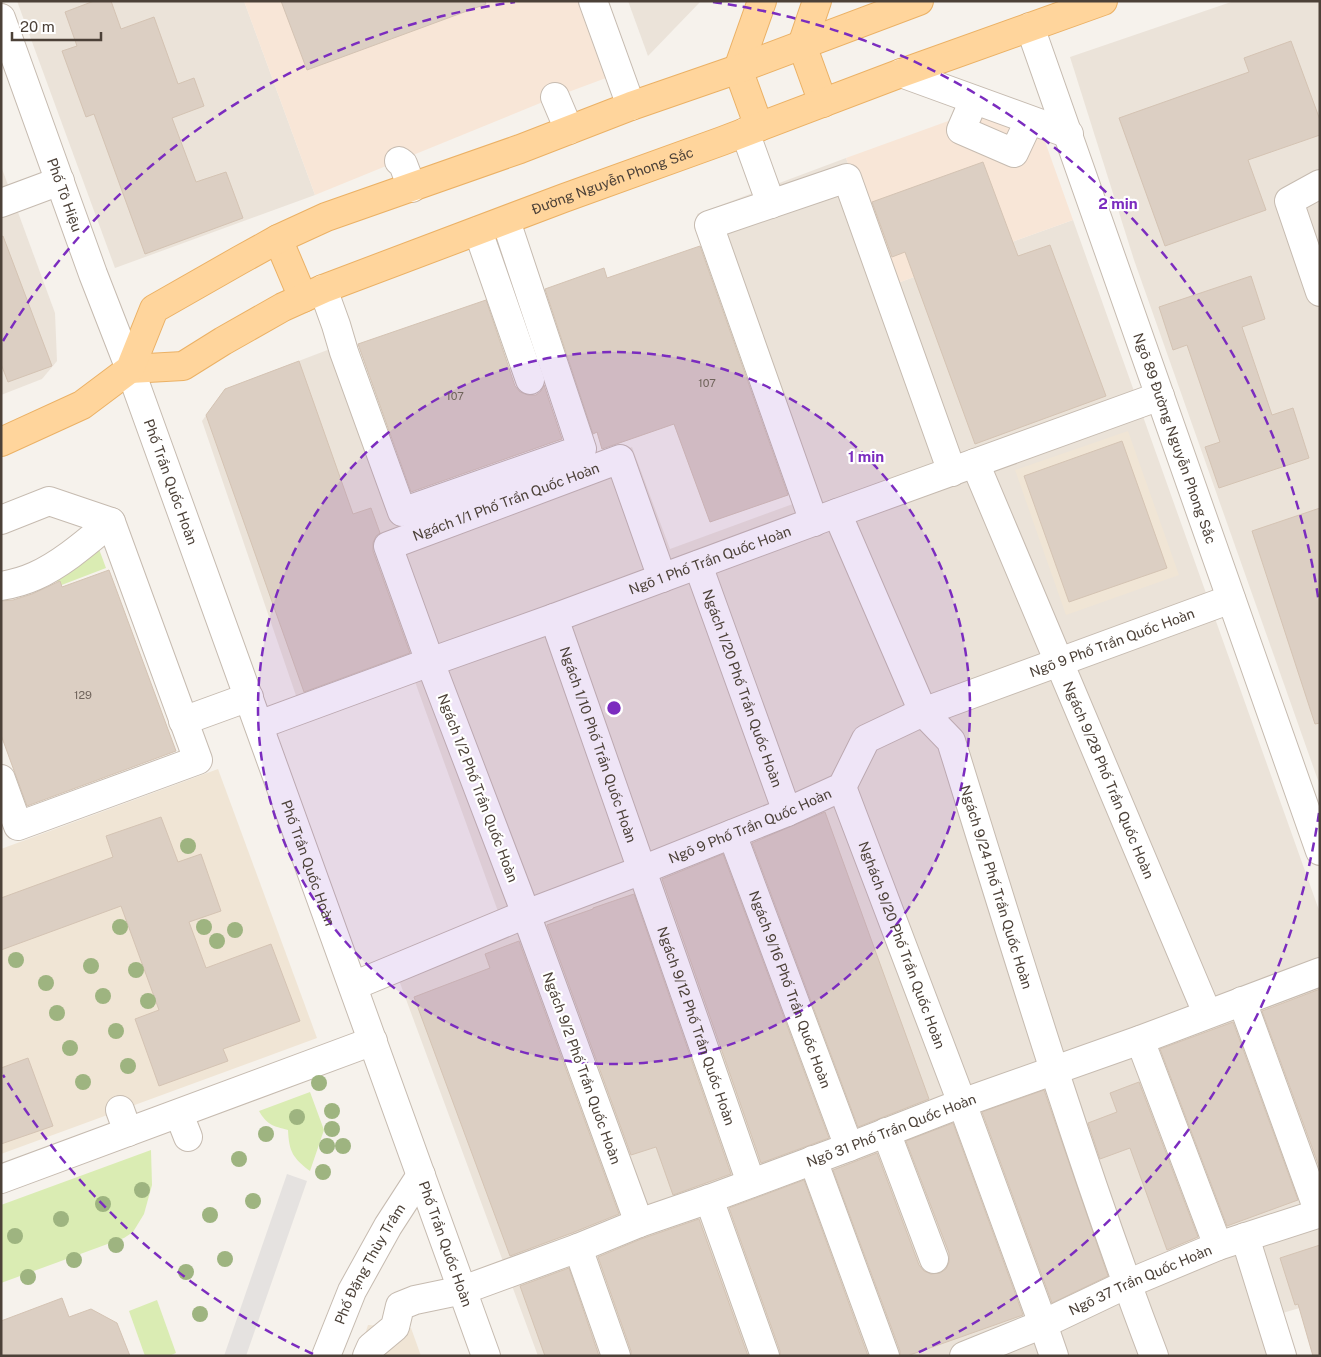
<svg xmlns="http://www.w3.org/2000/svg" width="1321" height="1357" viewBox="0 0 1321 1357" font-family="'Public Sans',sans-serif">
<rect width="100%" height="100%" fill="#f6f2ec"/>
<g fill="#ebe3d9">
<path d="M 17,1 L 244,1 L 315,195 L 115,268 Z"/>
<path d="M 628,1 L 701,1 L 648,56 Z"/>
<path d="M 1234,1 L 1320,1 L 1320,786 L 1134,260 L 1070,57 Z"/>
<path d="M 846,158 L 892,285 L 1073,220 L 1320,913 L 1320,1302 L 1286,1312 L 1264,1320 L 1275,1356 L 538,1356 L 390,956 L 500,917 L 414,679 L 304,719 L 202,421 L 225,389 L 338,346 L 402,532 L 632,447 L 670,549 L 801,501 L 697,214 Z"/>
<path d="M 1,166 L 55,313 L 57,361 L 42,379 L 1,395 Z"/>
</g>
<g fill="#f8e6d7">
<path d="M 244,1 L 578,1 L 606,78 L 555,97 L 315,195 Z"/>
<path d="M 969,95 L 1037,119 L 1073,220 L 892,285 L 846,158 L 951,120 Z"/>
</g>
<g fill="#f0e5d5">
<path d="M 1128,431 L 1179,575 L 1066,615 L 1015,470 Z"/>
<path d="M 218,769 L 317,1038 L 1,1154 L 1,849 Z"/>
<path d="M 368,1325 L 411,1328 L 421,1356 L 358,1356 Z"/>
</g>
<g fill="#daecb3">
<path d="M 96,541 L 106,568 L 59,586 L 55,576 Z"/>
<path d="M 310,1092 L 324,1130 L 310,1171 C 293,1158 289,1152 288,1130 C 273,1126 267,1125 259,1111 Z"/>
<path d="M 151,1150 L 152,1185 L 144,1214 L 133,1232 L 124,1238 L 1,1283 L 1,1205 Z"/>
<path d="M 157,1300 L 176,1353 L 169,1356 L 145,1356 L 129,1311 Z"/>
</g>
<path fill="#e5e2e0" d="M 287,1174 L 307,1181 L 246,1356 L 224,1356 Z"/>
<g fill="#dccfc3" stroke="#d4c3b3">
<path d="M 94,1 L 111,1 L 121,29 L 154,17 L 178,84 L 194,78 L 204,106 L 172,118 L 196,182 L 226,172 L 243,218 L 145,254 L 94,114 L 86,117 L 62,51 L 77,46 L 65,12 Z"/>
<path d="M 281,1 L 485,1 L 486,4 L 307,70 Z"/>
<path d="M 1291,41 L 1320,120 L 1320,135 L 1248,160 L 1266,210 L 1165,246 L 1119,118 L 1249,72 L 1244,58 Z"/>
<path d="M 983,162 L 1018,256 L 1050,245 L 1106,396 L 975,444 L 905,252 L 892,257 L 872,202 Z"/>
<path d="M 3,236 L 52,366 L 8,382 L 1,364 L 1,237 Z"/>
<path d="M 700,246 L 788,495 L 710,522 L 674,424 L 602,449 L 597,432 L 593,434 L 545,289 L 604,268 L 607,278 Z"/>
<path d="M 1251,276 L 1265,319 L 1242,327 L 1272,415 L 1293,408 L 1309,458 L 1219,488 L 1205,447 L 1220,442 L 1187,345 L 1173,350 L 1159,307 Z"/>
<path d="M 486,300 L 515,386 L 520,392 L 528,395 L 536,395 L 541,391 L 544,385 L 562,439 L 411,492 L 358,344 Z"/>
<path d="M 299,361 L 353,514 L 371,508 L 380,533 L 376,536 L 373,543 L 373,551 L 410,653 L 304,692 L 206,415 L 225,389 Z"/>
<path d="M 1122,441 L 1167,568 L 1069,602 L 1024,476 Z"/>
<path d="M 1320,508 L 1320,723 L 1315,724 L 1252,531 Z"/>
<path d="M 109,570 L 176,751 L 27,806 L 1,735 L 1,601 L 13,600 L 32,594 L 60,581 L 62,587 Z"/>
<path d="M 825,812 L 929,1099 L 858,1127 L 752,843 Z"/>
<path d="M 161,817 L 178,862 L 201,854 L 221,911 L 189,922 L 206,968 L 271,944 L 300,1021 L 223,1049 L 228,1061 L 159,1086 L 135,1019 L 159,1010 L 121,906 L 1,950 L 1,898 L 113,857 L 106,836 Z"/>
<path d="M 723,854 L 829,1138 L 761,1163 L 662,879 Z"/>
<path d="M 634,894 L 731,1174 L 673,1195 L 656,1147 L 631,1155 L 547,925 L 593,909 L 593,908 Z"/>
<path d="M 519,941 L 619,1214 L 572,1233 L 510,1256 L 414,997 L 490,968 L 485,954 Z"/>
<path d="M 1320,989 L 1320,1169 L 1262,1011 Z"/>
<path d="M 1233,1022 L 1298,1200 L 1227,1226 L 1160,1049 Z"/>
<path d="M 28,1058 L 53,1126 L 1,1144 L 1,1068 Z"/>
<path d="M 1139,1082 L 1198,1237 L 1167,1250 L 1130,1148 L 1100,1159 L 1088,1123 L 1117,1112 L 1110,1093 Z"/>
<path d="M 1044,1090 L 1108,1276 L 1052,1303 L 982,1112 Z"/>
<path d="M 953,1123 L 1023,1315 L 907,1356 L 900,1356 L 900,1351 L 833,1170 L 877,1153 L 919,1265 L 924,1271 L 931,1274 L 940,1273 L 946,1269 L 949,1262 L 949,1253 L 906,1141 Z"/>
<path d="M 804,1180 L 868,1356 L 780,1356 L 780,1351 L 729,1208 Z"/>
<path d="M 699,1219 L 748,1356 L 631,1356 L 631,1351 L 598,1257 L 641,1239 Z"/>
<path d="M 1320,1245 L 1320,1356 L 1313,1356 L 1298,1304 L 1295,1305 L 1280,1258 Z"/>
<path d="M 569,1268 L 599,1356 L 545,1356 L 520,1286 Z"/>
<path d="M 62,1298 L 69,1317 L 91,1309 L 117,1323 L 130,1356 L 1,1356 L 1,1321 Z"/>
</g>
<g fill="none" stroke-linecap="round" stroke-linejoin="round">
<g stroke="#c6bbb0" stroke-width="30">
<g id="minor">
<path d="M 593,1 L 631,106"/>
<path id="s1" d="M 1,18 L 93,274 L 130,369 L 486,1356"/>
<path id="s2" d="M 1030,27 L 1320,851"/>
<path d="M 901,73 L 1069,134"/>
<path d="M 555,97 L 569,130"/>
<path d="M 974,100 L 961,130 L 1014,153 L 1029,121"/>
<path d="M 745,132 L 771,204"/>
<path d="M 399,161 L 403,164 L 412,188"/>
<path d="M 1320,184 L 1289,201 L 1320,292"/>
<path d="M 1,203 L 60,181"/>
<path d="M 478,231 L 530,380"/>
<path d="M 323,289 L 336,325 L 344,352 L 402,512 L 582,449 L 506,221"/>
<path id="s3" d="M 975,463 L 1207,1013"/>
<path id="s4" d="M 837,513 L 923,712 L 951,741 C 1015,947 1077,1154 1154,1356"/>
<path d="M 1,520 L 49,501 L 111,522 L 198,760 L 18,826 L 1,779"/>
<path d="M 814,522 L 709,225 L 847,178 L 952,472"/>
<path id="s5" d="M 698,565 L 787,812"/>
<path d="M 1,586 C 13,584 24,581 35,576 C 62,564 88,541 111,522"/>
<path id="s6" d="M 554,618 L 751,1183"/>
<path d="M 183,721 L 249,697"/>
<path id="s7" d="M 259,725 L 430,662 L 554,618 L 837,513 L 1160,396"/>
<path id="s8" d="M 842,787 L 962,1103 L 1043,1324 L 1054,1356"/>
<path id="s9" d="M 732,834 L 849,1147"/>
<path id="s10" d="M 353,986 L 526,914 L 642,870 L 787,812 L 842,787 L 866,739 L 923,712 L 1231,599"/>
<path d="M 1242,1001 L 1319,1213"/>
<path d="M 1140,1040 L 1218,1246"/>
<path d="M 120,1110 L 128,1132"/>
<path d="M 179,1114 L 188,1137"/>
<path d="M 886,1132 L 934,1259"/>
<path d="M 813,1160 L 885,1356"/>
<path d="M 1,1179 L 373,1041"/>
<path d="M 709,1199 L 765,1356"/>
<path id="s11" d="M 639,1223 L 526,914 L 430,662 L 388,546 L 620,459 L 662,578"/>
<path d="M 1245,1237 L 1282,1356"/>
<path d="M 578,1248 L 616,1356"/>
<path id="s12" d="M 326,1356 L 352,1291 L 388,1226 L 421,1175"/>
<path id="s13" d="M 367,1356 L 371,1347 L 395,1327 L 400,1306 L 415,1300 L 463,1290 L 578,1248 L 639,1223 L 709,1199 L 849,1147 L 962,1103 L 1140,1040 L 1320,972"/>
<path id="s14" d="M 964,1356 L 1043,1324 L 1127,1284 L 1218,1246 L 1320,1213"/>
</g>
</g>
<g stroke="#ebb165" stroke-width="30">
<g id="major">
<path d="M 817,1 L 802,45 L 823,103"/>
<path d="M 759,127 L 738,69 L 762,1"/>
<path d="M 278,239 L 303,298"/>
<path id="s15" d="M 130,369 L 183,366 L 223,341 L 283,307 L 323,289 L 564,198 L 722,141 L 896,75 L 1103,1"/>
<path d="M 1,442 L 82,405 L 130,369 L 154,309 L 240,260 L 278,239 L 326,217 L 520,149 L 631,106 L 738,69 L 919,1"/>
</g>
</g>
<use href="#minor" stroke="#fff" stroke-width="28"/>
<use href="#major" stroke="#ffd59c" stroke-width="28"/>
</g>
<g fill="#9eb480">
<circle cx="188" cy="846" r="8"/>
<circle cx="120" cy="927" r="8"/>
<circle cx="204" cy="927" r="8"/>
<circle cx="235" cy="930" r="8"/>
<circle cx="217" cy="941" r="8"/>
<circle cx="16" cy="960" r="8"/>
<circle cx="91" cy="966" r="8"/>
<circle cx="136" cy="970" r="8"/>
<circle cx="46" cy="983" r="8"/>
<circle cx="103" cy="996" r="8"/>
<circle cx="148" cy="1001" r="8"/>
<circle cx="57" cy="1013" r="8"/>
<circle cx="116" cy="1031" r="8"/>
<circle cx="70" cy="1048" r="8"/>
<circle cx="128" cy="1066" r="8"/>
<circle cx="83" cy="1082" r="8"/>
<circle cx="319" cy="1083" r="8"/>
<circle cx="332" cy="1111" r="8"/>
<circle cx="297" cy="1117" r="8"/>
<circle cx="332" cy="1129" r="8"/>
<circle cx="266" cy="1134" r="8"/>
<circle cx="327" cy="1146" r="8"/>
<circle cx="343" cy="1146" r="8"/>
<circle cx="239" cy="1159" r="8"/>
<circle cx="323" cy="1172" r="8"/>
<circle cx="142" cy="1190" r="8"/>
<circle cx="253" cy="1201" r="8"/>
<circle cx="103" cy="1204" r="8"/>
<circle cx="210" cy="1215" r="8"/>
<circle cx="61" cy="1219" r="8"/>
<circle cx="15" cy="1236" r="8"/>
<circle cx="116" cy="1245" r="8"/>
<circle cx="225" cy="1259" r="8"/>
<circle cx="74" cy="1260" r="8"/>
<circle cx="186" cy="1272" r="8"/>
<circle cx="28" cy="1277" r="8"/>
<circle cx="200" cy="1314" r="8"/>
</g>
<circle cx="614" cy="708" r="356" fill="#7b2cbf" fill-opacity=".12"/>
<g fill="none" stroke="#7b2cbf" stroke-width="2.5" stroke-dasharray="9 6">
<circle cx="614" cy="708" r="356"/>
<path d="M1319 813A713 713 0 0 1 915 1354M313 1354A713 713 0 0 1 3 1075M3 341A713 713 0 0 1 515 2M713 2A713 713 0 0 1 1319 603"/>
</g>
<g text-anchor="middle" stroke-width="4.5" stroke-linejoin="round" paint-order="stroke">
<g font-size="11" fill="#70645b">
<text x="707" y="387">107</text>
<text x="455" y="400">107</text>
<text x="83" y="699">129</text>
</g>
<g font-size="14" fill="#4c4138" stroke="#fff">
<text dy="5" stroke="none"><textPath href="#s15" startOffset="522">Đường Nguyễn Phong Sắc</textPath></text>
<text dy="5" stroke="none"><textPath href="#s1" startOffset="188">Phố Tô Hiệu</textPath></text>
<text dy="5" stroke="none"><textPath href="#s2" startOffset="436">Ngõ 89 Đường Nguyễn Phong Sắc</textPath></text>
<text dy="5" stroke="none"><textPath href="#s1" startOffset="494">Phố Trần Quốc Hoàn</textPath></text>
<text dy="5" stroke="none"><textPath href="#s11" startOffset="848">Ngách 1/1 Phố Trần Quốc Hoàn</textPath></text>
<text dy="5" stroke="none"><textPath href="#s7" startOffset="480">Ngõ 1 Phố Trần Quốc Hoàn</textPath></text>
<text dy="5" stroke="none"><textPath href="#s10" startOffset="846">Ngõ 9 Phố Trần Quốc Hoàn</textPath></text>
<text dy="5" stroke="none"><textPath href="#s5" startOffset="131">Ngách 1/20 Phố Trần Quốc Hoàn</textPath></text>
<text dy="5" stroke="none"><textPath href="#s6" startOffset="134">Ngách 1/10 Phố Trần Quốc Hoàn</textPath></text>
<text dy="5" stroke="none"><textPath href="#s3" startOffset="344">Ngách 9/28 Phố Trần Quốc Hoàn</textPath></text>
<text transform="translate(478 788) rotate(69)" y="5">Ngách 1/2 Phố Trần Quốc Hoàn</text>
<text dy="5" stroke="none"><textPath href="#s10" startOffset="428">Ngõ 9 Phố Trần Quốc Hoàn</textPath></text>
<text dy="5" stroke="none"><textPath href="#s1" startOffset="899">Phố Trần Quốc Hoàn</textPath></text>
<text dy="5" stroke="none"><textPath href="#s4" startOffset="410">Ngách 9/24 Phố Trần Quốc Hoàn</textPath></text>
<text dy="5" stroke="none"><textPath href="#s8" startOffset="169">Nghách 9/20 Phố Trần Quốc Hoàn</textPath></text>
<text dy="5" stroke="none"><textPath href="#s9" startOffset="166">Ngách 9/16 Phố Trần Quốc Hoàn</textPath></text>
<text dy="5" stroke="none"><textPath href="#s6" startOffset="432">Ngách 9/12 Phố Trần Quốc Hoàn</textPath></text>
<text transform="translate(582 1068) rotate(70)" y="5">Ngách 9/2 Phố Trần Quốc Hoàn</text>
<text dy="5" stroke="none"><textPath href="#s13" startOffset="585">Ngõ 31 Phố Trần Quốc Hoàn</textPath></text>
<text dy="5" stroke="none"><textPath href="#s1" startOffset="1304">Phố Trần Quốc Hoàn</textPath></text>
<text dy="5" stroke="none"><textPath href="#s12" startOffset="102">Phố Đặng Thùy Trâm</textPath></text>
<text dy="5" stroke="none"><textPath href="#s14" startOffset="192">Ngõ 37 Trần Quốc Hoàn</textPath></text>
</g>
</g>
<circle cx="614" cy="708" r="8" fill="#7b2cbf" stroke="#fff" stroke-width="2.5"/>
<g font-size="15" text-anchor="middle" font-weight="bold" fill="#7b2cbf" stroke="#fff" stroke-width="4.5" stroke-linejoin="round" paint-order="stroke">
<text x="1118" y="209">2 min</text>
<text x="866" y="462">1 min</text>
</g>
<rect width="1321" height="1357" fill="none" stroke="#4c4138" stroke-width="5"/>
<path d="M12 32v8h89v-8" fill="none" stroke="#4c4138" stroke-width="2.5"/>
<text x="20" y="32" font-size="15" fill="#4c4138" stroke="#ffffff" stroke-width="4" paint-order="stroke">20 m</text>
</svg>
